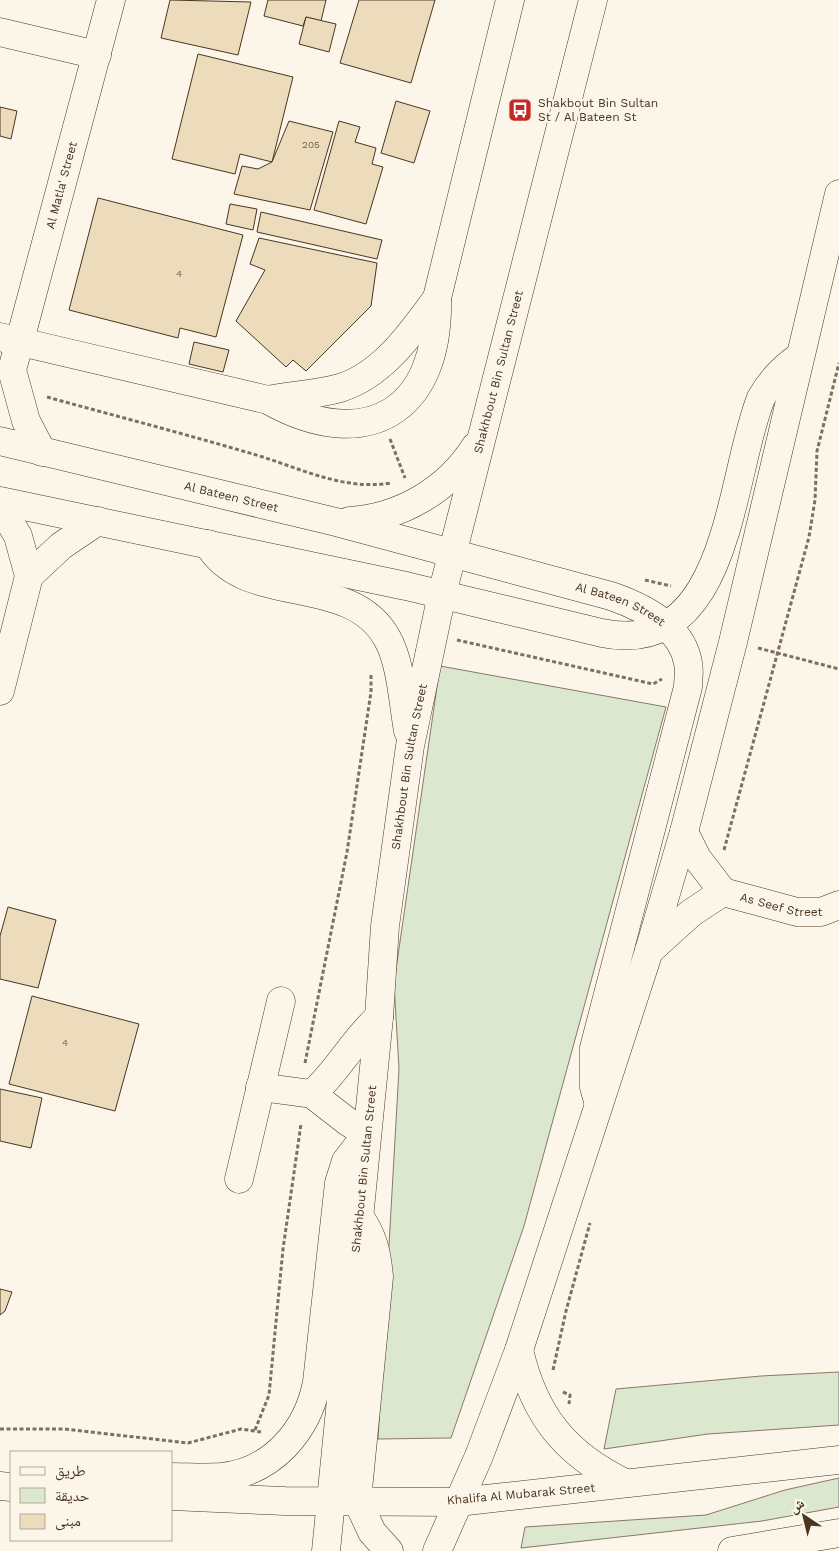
<svg xmlns="http://www.w3.org/2000/svg" width="839" height="1551" viewBox="0 0 839 1551" font-family="'Work Sans','Noto Naskh Arabic',sans-serif">
<rect width="100%" height="100%" fill="#fbf6e9"/>
<g fill="#dce7d0" stroke="#887966">
<path d="M 440,666 L 666,707 L 524,1226 L 451,1438 L 378,1439 L 399,1069 L 394,983 Z"/>
<path d="M 839,1372 L 839,1425 L 708,1434 L 604,1449 L 616,1389 L 761,1376 Z"/>
<path d="M 839,1478 L 839,1507 L 762,1521 L 521,1548 L 525,1527 L 706,1515 L 785,1490 Z"/>
</g>
<g fill="#ecdcbc" stroke="#4a3520">
<path d="M 170,0 L 251,2 L 238,55 L 161,38 Z"/>
<path d="M 268,0 L 326,0 L 321,21 L 306,17 L 303,26 L 264,16 Z"/>
<path d="M 359,0 L 435,0 L 411,83 L 340,63 Z"/>
<path d="M 306,17 L 336,24 L 329,52 L 299,44 Z"/>
<path d="M 198,54 L 293,77 L 272,162 L 240,154 L 235,174 L 172,159 Z"/>
<path d="M 396,101 L 430,111 L 414,163 L 381,153 Z"/>
<path d="M 0,107 L 17,111 L 11,139 L 0,136 Z"/>
<path d="M 289,121 L 333,132 L 310,210 L 234,194 L 242,166 L 258,169 L 272,162 Z"/>
<path d="M 339,121 L 360,127 L 355,142 L 376,148 L 372,164 L 383,167 L 366,224 L 314,210 Z"/>
<path d="M 98,198 L 243,235 L 216,337 L 180,328 L 178,338 L 69,310 Z"/>
<path d="M 230,204 L 257,209 L 253,230 L 226,224 Z"/>
<path d="M 261,212 L 382,240 L 377,259 L 257,232 Z"/>
<path d="M 259,238 L 377,263 L 371,306 L 306,371 L 293,360 L 286,367 L 236,321 L 265,270 L 250,264 Z"/>
<path d="M 194,342 L 229,350 L 223,372 L 189,364 Z"/>
<path d="M 8,907 L 56,920 L 38,988 L 0,979 L 0,936 Z"/>
<path d="M 32,996 L 139,1024 L 115,1111 L 9,1084 Z"/>
<path d="M 0,1089 L 42,1098 L 31,1148 L 0,1141 Z"/>
<path d="M 0,1289 L 12,1292 L 5,1311 L 0,1315 Z"/>
</g>
<g fill="none" stroke-linecap="round" stroke-linejoin="round">
<g stroke="#4a3520" stroke-width="29">
<g id="minor">
<path d="M 0,32 L 97,55"/>
<path d="M 0,337 L 268,400 C 366,455 440,412 437,298 L 510,0"/>
<path d="M 268,400 C 291,395 316,395 340,388 C 383,375 412,332 437,298"/>
<path id="s1" d="M 42,452 L 26,421 L 12,370 L 111,0"/>
<path d="M 0,505 L 18,536 L 29,576 L 0,691"/>
<path d="M 29,576 L 61,546 L 98,521"/>
<path id="s2" d="M 684,832 L 697,858 L 723,892 L 797,912 L 821,912 L 839,905"/>
<path d="M 649,951 L 691,913 L 723,892"/>
<path d="M 260,1087 L 312,1094 L 348,1122 L 367,1134"/>
<path d="M 312,1094 C 338,1071 353,1040 379,1017"/>
<path d="M 239,1179 L 281,1001"/>
<path d="M 458,1502 L 839,1460"/>
<path d="M 732,1551 L 839,1533"/>
</g>
</g>
<g stroke="#4a3520" stroke-width="29">
<g id="major">
<path id="s3" d="M 0,441 L 336,522 L 611,596 C 643,607 682,627 688,663 C 690,671 688,680 688,687 L 594,1048 L 594,1087 L 598,1101"/>
<path d="M 0,501 L 406,586 L 602,633 C 730,659 729,477 761,398 C 771,380 783,368 799,357"/>
<path d="M 349,521 C 400,518 448,490 475,447"/>
<path d="M 208,544 C 244,608 350,571 387,638 C 401,662 403,703 408,731"/>
<path d="M 359,1216 C 373,1235 377,1253 379,1277 L 357,1500 L 372,1532 L 389,1551"/>
<path d="M 519,1350 C 534,1415 565,1454 625,1483"/>
<path d="M 171,1477 C 188,1477 205,1478 221,1477 C 273,1472 308,1430 317,1382 L 339,1183 L 346,1161 L 366,1135"/>
<path d="M 0,1486 L 11,1487"/>
<path d="M 171,1496 L 285,1501 L 458,1502"/>
<path id="s4" d="M 326,1551 L 379,1017 L 385,926 L 410,746 L 442,594 L 593,0"/>
<path d="M 437,1551 L 479,1456 L 519,1350 L 649,951 L 684,832 L 733,642 L 839,194"/>
</g>
</g>
<g stroke="#7f6f5c" stroke-width="3" stroke-dasharray="4 2.5" stroke-linecap="butt">
<path d="M 47,397 C 116,416 185,434 253,454 C 298,467 342,491 391,483"/>
<path d="M 390,439 L 405,478"/>
<path d="M 645,580 L 671,586"/>
<path d="M 457,640 L 653,684 L 662,679"/>
<path d="M 758,648 L 839,669"/>
<path d="M 724,850 L 809,537 L 815,500 L 817,451 L 839,363"/>
<path d="M 305,1063 L 347,852 L 371,692 L 371,675"/>
<path d="M 553,1370 L 566,1311 L 590,1223"/>
<path d="M 563,1392 L 570,1395 L 569,1404"/>
<path d="M 0,1429 L 64,1429 L 188,1443 L 241,1429 L 261,1432"/>
<path d="M 255,1430 L 269,1395 L 283,1249 L 301,1124"/>
</g>
<use href="#minor" stroke="#fbf6e9" stroke-width="28"/>
<use href="#major" stroke="#fbf6e9" stroke-width="28"/>
</g>
<defs>
<g id="bus-square" transform="scale(1.25)"><rect x="-9" y="-9" width="18" height="18" rx="4" fill="#c62828" stroke="#fbf6e9"/><path d="M-5-6H5V4H4V6H2V4H-2V6H-4V4H-5ZM-3.5-4V0h7V-4ZM-3.5 1.2v1.5H-2V1.2ZM2 1.2v1.5H3.5V1.2Z" fill="#fff"/></g>
</defs>
<g fill-rule="evenodd">
<use href="#bus-square" x="520" y="110"/>
</g>
<g text-anchor="middle" stroke-width="4" stroke-linejoin="round" paint-order="stroke">
<g font-size="10" fill="#725f47">
<text x="311" y="148">205</text>
<text x="179" y="277">4</text>
<text x="65" y="1046">4</text>
</g>
<g font-size="12" fill="#4a3520" stroke="#fbf6e9" text-anchor="start">
<text x="538" y="107">Shakbout Bin Sultan<tspan x="538" dy="14">St / Al Bateen St</tspan></text>
</g>
<g font-size="12" fill="#4a3520" stroke="#fbf6e9">
<text dy="4" stroke="none"><textPath href="#s1" startOffset="279">Al Matla' Street</textPath></text>
<text dy="4" stroke="none"><textPath href="#s4" startOffset="1194">Shakhbout Bin Sultan Street</textPath></text>
<text dy="4" stroke="none"><textPath href="#s3" startOffset="238">Al Bateen Street</textPath></text>
<text dy="4" stroke="none"><textPath href="#s3" startOffset="642">Al Bateen Street</textPath></text>
<text dy="4" stroke="none"><textPath href="#s4" startOffset="789">Shakhbout Bin Sultan Street</textPath></text>
<text dy="4" stroke="none"><textPath href="#s2" startOffset="132">As Seef Street</textPath></text>
<text dy="4" stroke="none"><textPath href="#s4" startOffset="384">Shakhbout Bin Sultan Street</textPath></text>
<text transform="translate(521 1494) rotate(-5)" y="4">Khalifa Al Mubarak Street</text>
</g>
</g>
<rect x="10" y="1451" width="162" height="90" fill="#fbf6e9" stroke="#b4a999"/>
<rect x="20" y="1467" width="25" height="8" fill="#fbf6e9" stroke="#b4a999"/>
<text x="55" y="1476" font-size="15" fill="#4a3520">طريق</text>
<rect x="20" y="1488" width="25" height="15" fill="#dce7d0" stroke="#b4a999"/>
<text x="55" y="1501" font-size="15" fill="#4a3520">حديقة</text>
<rect x="20" y="1514" width="25" height="15" fill="#ecdcbc" stroke="#b4a999"/>
<text x="55" y="1526" font-size="15" fill="#4a3520">مبنى</text>
<g transform="translate(804 1516) rotate(325)" stroke="#fbf6e9" stroke-width="4" paint-order="stroke">
<path d="M0-4L9 19L0 12L-9 19Z" fill="#4a3520"/>
<text y="-8" font-size="14" font-weight="bold" text-anchor="middle" fill="#4a3520">ش</text>
</g>
</svg>
